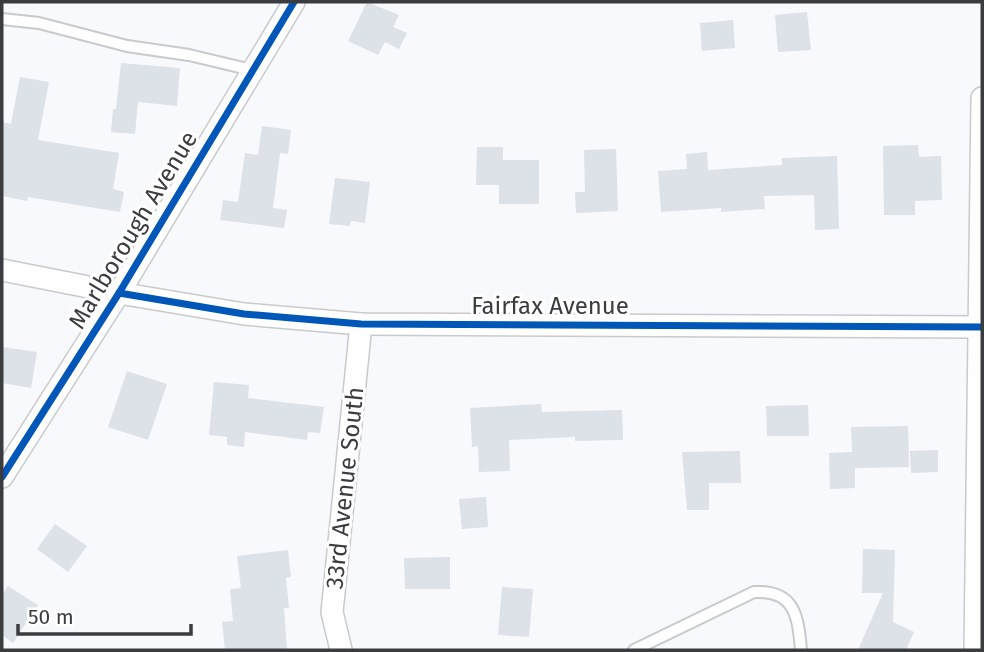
<svg xmlns="http://www.w3.org/2000/svg" width="984" height="652" viewBox="0 0 984 652" font-family="'Fira Sans',sans-serif">
<rect width="100%" height="100%" fill="#f7f9fc"/>
<g fill="#dde1e8">
<path d="M 367,2 L 399,15 L 393,27 L 407,33 L 399,49 L 385,42 L 378,55 L 348,41 Z"/>
<path d="M 807,12 L 811,50 L 778,52 L 775,15 Z"/>
<path d="M 733,20 L 735,48 L 702,51 L 700,23 Z"/>
<path d="M 121,63 L 180,68 L 177,106 L 138,102 L 135,134 L 111,132 L 113,109 L 116,109 Z"/>
<path d="M 20,77 L 49,82 L 38,140 L 119,153 L 113,189 L 124,192 L 120,212 L 28,197 L 27,201 L 2,196 L 2,122 L 11,124 Z"/>
<path d="M 262,126 L 291,130 L 288,154 L 280,153 L 273,208 L 287,210 L 284,228 L 220,220 L 223,200 L 238,202 L 245,153 L 258,155 Z"/>
<path d="M 918,145 L 919,157 L 941,156 L 942,200 L 915,201 L 915,215 L 884,215 L 883,146 Z"/>
<path d="M 477,147 L 503,147 L 503,160 L 539,160 L 539,204 L 499,204 L 499,185 L 476,185 Z"/>
<path d="M 616,149 L 618,211 L 576,213 L 575,192 L 585,192 L 584,150 Z"/>
<path d="M 707,152 L 708,170 L 782,165 L 782,158 L 837,156 L 839,229 L 815,230 L 814,195 L 764,196 L 765,209 L 721,212 L 721,208 L 661,212 L 658,171 L 687,169 L 686,154 Z"/>
<path d="M 335,178 L 370,182 L 365,223 L 351,221 L 350,226 L 329,224 Z"/>
<path d="M 2,347 L 37,352 L 31,388 L 2,383 Z"/>
<path d="M 127,371 L 167,384 L 148,440 L 108,427 Z"/>
<path d="M 214,382 L 249,385 L 248,398 L 324,407 L 320,433 L 308,432 L 307,440 L 245,432 L 244,447 L 227,445 L 227,437 L 209,435 Z"/>
<path d="M 541,404 L 542,412 L 622,410 L 623,440 L 575,441 L 575,437 L 509,440 L 510,471 L 479,472 L 478,446 L 472,447 L 470,408 Z"/>
<path d="M 808,405 L 809,436 L 767,436 L 766,406 Z"/>
<path d="M 908,426 L 909,467 L 855,468 L 855,488 L 830,489 L 829,453 L 852,452 L 851,427 Z"/>
<path d="M 938,450 L 938,472 L 911,473 L 910,451 Z"/>
<path d="M 740,451 L 741,483 L 709,483 L 709,510 L 687,510 L 682,452 Z"/>
<path d="M 486,497 L 488,527 L 462,529 L 459,499 Z"/>
<path d="M 55,524 L 87,546 L 68,572 L 37,549 Z"/>
<path d="M 863,549 L 895,550 L 893,622 L 914,632 L 906,650 L 858,650 L 883,593 L 862,593 Z"/>
<path d="M 288,550 L 291,577 L 286,578 L 289,608 L 284,608 L 287,650 L 225,650 L 222,622 L 233,621 L 230,589 L 241,588 L 237,556 Z"/>
<path d="M 450,557 L 450,589 L 405,589 L 404,558 Z"/>
<path d="M 8,586 L 38,605 L 13,643 L 2,635 L 2,595 Z"/>
<path d="M 502,587 L 533,589 L 529,637 L 498,635 Z"/>
</g>
<g fill="none" stroke-linecap="round" stroke-linejoin="round">
<g stroke="#c8cacc" stroke-width="14">
<g id="lane">
<path d="M 2,19 L 39,23 L 127,46 L 189,55 L 252,70"/>
<path d="M 634,650 L 754,592 C 795,590 798,616 801,650"/>
</g>
</g>
<g stroke="#c8cacc" stroke-width="24">
<g id="street">
<path d="M 2,270 L 119,293 L 244,314 L 361,324 L 982,327"/>
<path d="M 2,477 L 119,293 L 294,2"/>
<path d="M 341,650 L 332,612 L 361,324"/>
<path d="M 975,650 L 982,98"/>
</g>
</g>
<use href="#lane" stroke="#fefeff" stroke-width="10"/>
<use href="#street" stroke="#fefeff" stroke-width="21"/>
<g stroke="#fff" stroke-width="11">
<g id="cycleway">
<path d="M 119,293 L 244,314 L 361,324 L 982,327"/>
<path d="M 2,477 L 119,293 L 294,2"/>
</g>
</g>
<use href="#cycleway" stroke="#0057b8" stroke-width="7"/>
</g>
<g text-anchor="middle" stroke-width="6" stroke-linejoin="round" paint-order="stroke">
<g font-size="24" fill="#3a3c3f" stroke="#fff">
<text transform="translate(133 230) rotate(-59)" y="8">Marlborough Avenue</text>
<text x="550" y="314">Fairfax Avenue</text>
<text transform="translate(345 488) rotate(-84)" y="8">33rd Avenue South</text>
</g>
</g>
<rect width="984" height="652" fill="none" stroke="#3a3c3f" stroke-width="7"/>
<path d="M18 624v10h173v-10" fill="none" stroke="#3a3c3f" stroke-width="3.5"/>
<text x="28" y="624" font-size="21" fill="#3a3c3f" stroke="#ffffff" stroke-width="5" paint-order="stroke">50 m</text>
</svg>
